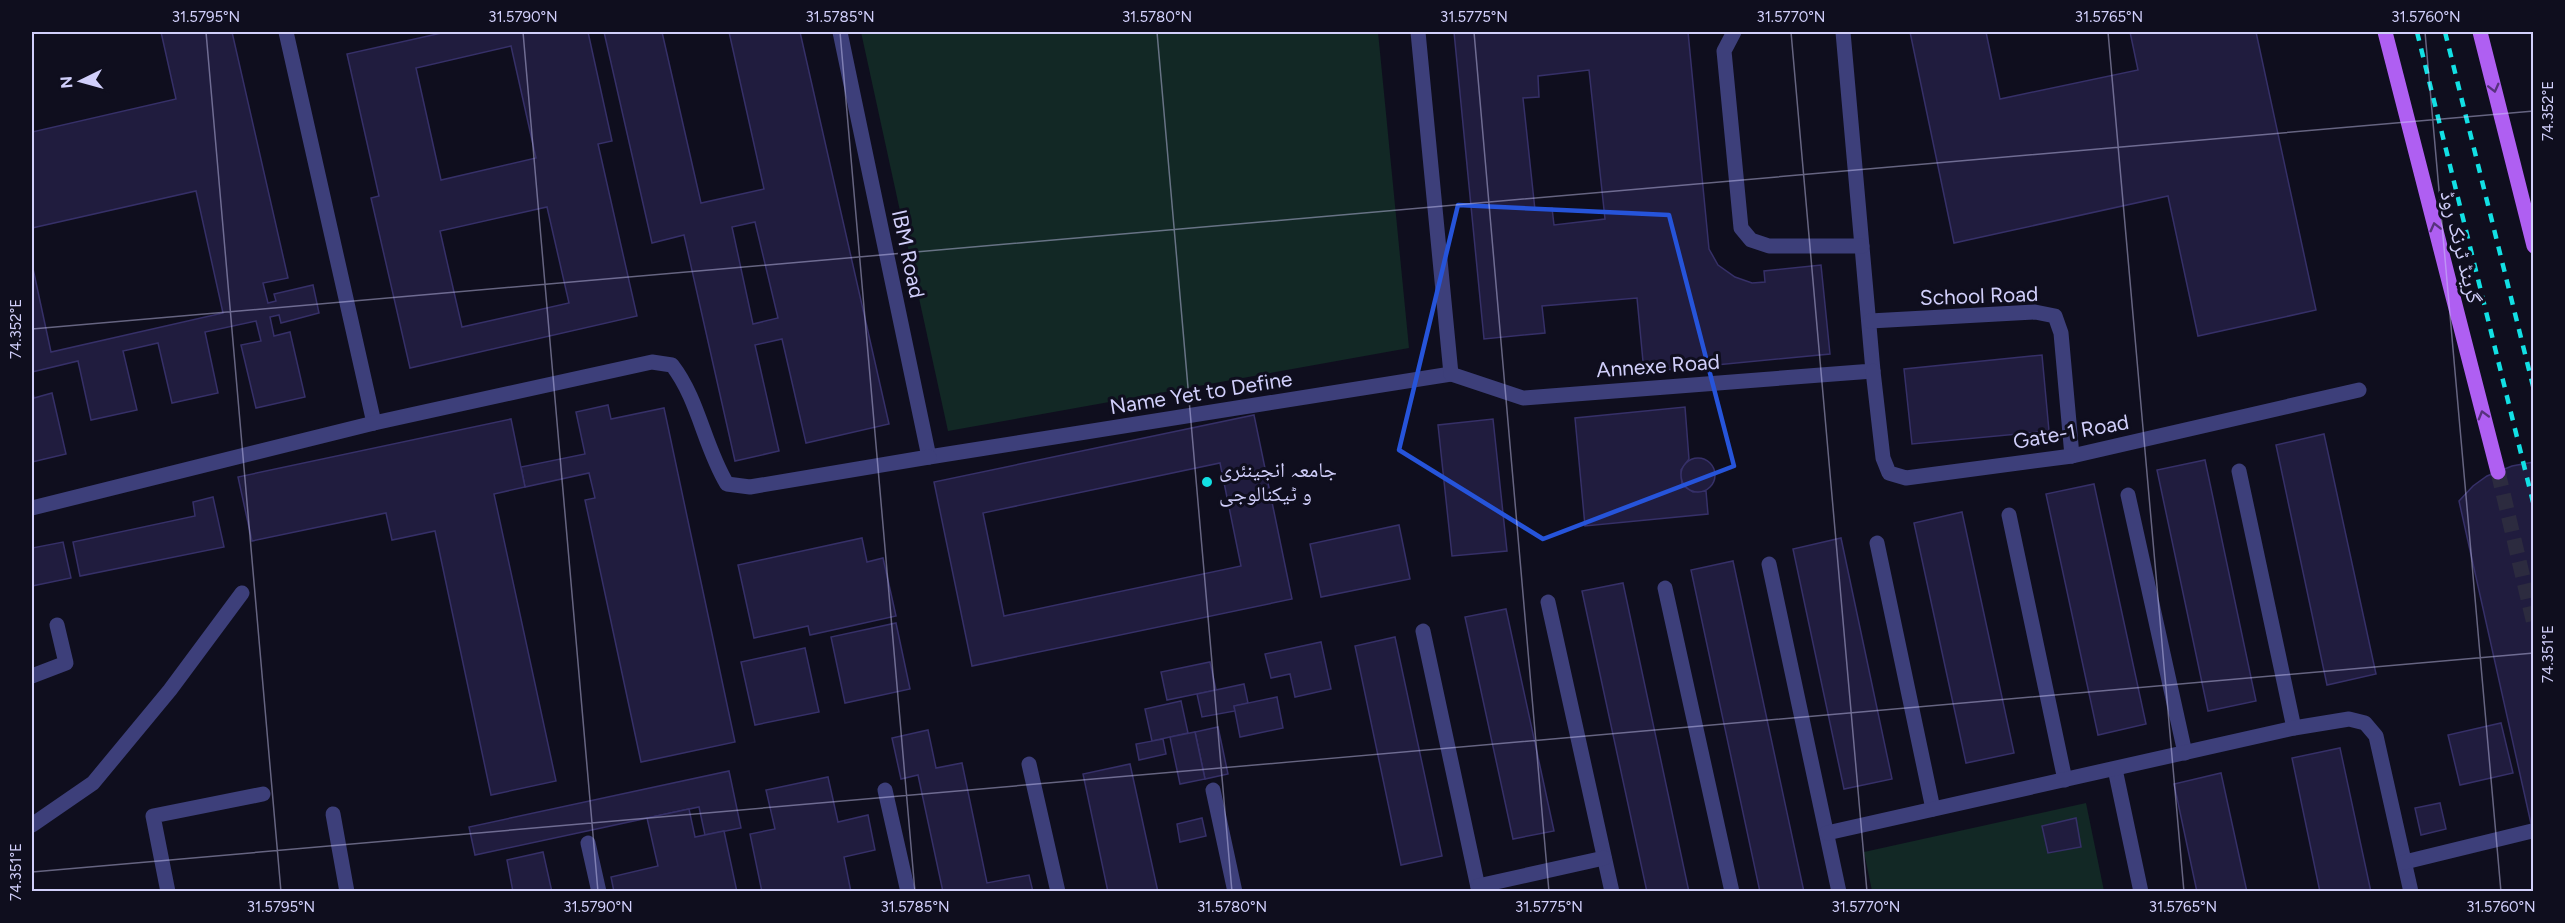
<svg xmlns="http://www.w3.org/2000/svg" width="2565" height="923" viewBox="0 0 2565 923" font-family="Figtree,'Noto Naskh Arabic',sans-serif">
<rect width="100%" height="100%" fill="#0f0e1e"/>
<g fill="#122825">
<path d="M 861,32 L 1378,32 L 1409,348 L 948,431 Z"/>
<path d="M 2086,803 L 2104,891 L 1872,891 L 1864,852 Z"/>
</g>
<g fill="#201c3e" stroke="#363068" stroke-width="1.5" fill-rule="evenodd">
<path d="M 161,32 L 232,32 L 288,278 L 263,283 L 268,303 L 276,301 L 274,294 L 313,285 L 319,313 L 281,323 L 279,315 L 270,317 L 274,336 L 290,332 L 305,397 L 256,408 L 241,345 L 261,341 L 256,321 L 205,332 L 218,393 L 172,403 L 158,343 L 123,351 L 137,410 L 91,420 L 78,361 L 32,372 L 32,264 L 51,352 L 223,313 L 196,191 L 32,228 L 32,132 L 176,99 Z"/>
<path d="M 446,32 L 588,32 L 612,141 L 598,144 L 637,316 L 410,368 L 371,198 L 379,196 L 347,54 ZM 511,46 L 536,158 L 441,180 L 416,68 ZM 547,207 L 569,303 L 462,327 L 440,231 Z"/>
<path d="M 604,32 L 662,32 L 701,203 L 764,189 L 729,32 L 800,32 L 889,424 L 806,443 L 782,339 L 755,345 L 779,451 L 735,461 L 684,235 L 652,243 ZM 755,222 L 778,318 L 753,324 L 732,227 Z"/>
<path d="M 1454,32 L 1688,32 L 1709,249 L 1718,265 L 1735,277 L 1752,283 L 1765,282 L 1764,271 L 1821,265 L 1830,354 L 1644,372 L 1637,298 L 1542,306 L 1545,333 L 1484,339 ZM 1589,70 L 1605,219 L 1554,225 L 1552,208 L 1535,210 L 1523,98 L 1539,97 L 1538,76 Z"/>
<path d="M 1910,32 L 1986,32 L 2000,99 L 2138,70 L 2130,32 L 2256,32 L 2316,310 L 2198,336 L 2168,196 L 1954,243 Z"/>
<path d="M 2042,355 L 2049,431 L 1912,444 L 1904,369 Z"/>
<path d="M 32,389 L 34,398 L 52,393 L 66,454 L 32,462 Z"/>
<path d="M 608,405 L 611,419 L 664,408 L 735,742 L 641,762 L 585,500 L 595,498 L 589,473 L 525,487 L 521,467 L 585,454 L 576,412 Z"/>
<path d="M 1685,407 L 1689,459 L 1681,470 L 1682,485 L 1693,492 L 1706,491 L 1708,514 L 1585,526 L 1575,418 Z"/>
<path d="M 1254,415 L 1292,599 L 972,666 L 934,482 ZM 1220,463 L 1241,566 L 1004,616 L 983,513 Z"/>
<path d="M 511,419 L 525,487 L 494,494 L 556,781 L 491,795 L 435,531 L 392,540 L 386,513 L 252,541 L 238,477 Z"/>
<path d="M 1493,419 L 1507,551 L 1452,556 L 1438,425 Z"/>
<path d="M 2324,434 L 2376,674 L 2327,685 L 2276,445 Z"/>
<circle cx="1698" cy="475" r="17"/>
<path d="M 2205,460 L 2256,701 L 2208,711 L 2157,470 Z"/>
<path d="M 2534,462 L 2534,837 L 2459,501 L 2473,486 L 2487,476 L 2512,466 Z"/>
<path d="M 2094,484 L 2146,724 L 2098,735 L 2046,494 Z"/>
<path d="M 213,497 L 224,547 L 80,576 L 73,542 L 195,516 L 193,502 Z"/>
<path d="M 1962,512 L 2014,753 L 1966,763 L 1914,523 Z"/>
<path d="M 1399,525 L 1410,579 L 1321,597 L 1310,544 Z"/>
<path d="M 862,538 L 867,562 L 883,558 L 896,616 L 810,635 L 808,626 L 754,638 L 738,565 Z"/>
<path d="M 1841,538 L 1892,779 L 1844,789 L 1793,549 Z"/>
<path d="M 63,542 L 71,578 L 32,586 L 32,548 Z"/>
<path d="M 1733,561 L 1804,892 L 1760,892 L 1691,570 Z"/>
<path d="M 1623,583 L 1689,892 L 1647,892 L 1582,591 Z"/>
<path d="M 1506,609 L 1554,831 L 1513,839 L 1465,617 Z"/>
<path d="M 896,623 L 910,689 L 845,703 L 831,637 Z"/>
<path d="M 1395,637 L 1442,856 L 1401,865 L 1355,646 Z"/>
<path d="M 1321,642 L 1331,689 L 1295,697 L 1290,674 L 1271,678 L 1265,654 Z"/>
<path d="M 805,648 L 819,712 L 755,725 L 741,662 Z"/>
<path d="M 1210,662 L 1216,690 L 1167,700 L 1161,672 Z"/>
<path d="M 1244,684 L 1248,703 L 1234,706 L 1235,711 L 1202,717 L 1197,694 Z"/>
<path d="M 1277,697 L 1283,728 L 1240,737 L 1234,706 Z"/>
<path d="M 1181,701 L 1188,733 L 1152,741 L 1145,709 Z"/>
<path d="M 2501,723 L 2513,773 L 2460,785 L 2448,735 Z"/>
<path d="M 1218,727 L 1228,774 L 1205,779 L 1195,732 Z"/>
<path d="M 928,730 L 936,768 L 962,763 L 987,883 L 1029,875 L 1033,892 L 943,892 L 918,775 L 901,779 L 892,738 Z"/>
<path d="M 1195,732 L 1205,779 L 1180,784 L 1170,737 Z"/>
<path d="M 1163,739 L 1166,754 L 1139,760 L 1136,744 Z"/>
<path d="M 2340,748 L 2371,892 L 2320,892 L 2292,758 Z"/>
<path d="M 1130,764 L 1158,892 L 1108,892 L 1083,774 Z"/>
<path d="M 729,771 L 741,828 L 705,835 L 699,807 L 475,855 L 469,827 Z"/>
<path d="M 2221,773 L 2247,892 L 2197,892 L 2174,784 Z"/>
<path d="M 828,777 L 838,822 L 868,815 L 875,850 L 844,857 L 851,892 L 762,892 L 750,834 L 775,829 L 766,790 Z"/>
<path d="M 2440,803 L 2446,829 L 2421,835 L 2415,808 Z"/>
<path d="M 689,809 L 695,837 L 724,831 L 737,892 L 614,892 L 611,877 L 658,866 L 647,818 Z"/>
<path d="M 1202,818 L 1206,836 L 1180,842 L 1177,824 Z"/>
<path d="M 2076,818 L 2081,847 L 2048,853 L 2042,826 Z"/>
<path d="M 543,852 L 552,892 L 513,892 L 507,860 Z"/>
</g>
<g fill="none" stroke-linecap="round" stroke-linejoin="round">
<path stroke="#2c2b3f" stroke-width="15" stroke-dasharray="15 8" stroke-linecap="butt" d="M 2498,472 L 2534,624"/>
<g stroke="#3d3f7a" stroke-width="15">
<path d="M 286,32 L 374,423"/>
<path d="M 840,32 L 929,457 L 1451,374"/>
<path d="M 1418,32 L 1451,374 L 1523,398 L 1873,371 L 1843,32"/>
<path d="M 1734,32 L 1724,51 L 1741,228 L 1751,240 L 1769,246 L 1862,246"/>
<path d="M 1870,321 L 2035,312 L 2055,316 L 2061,333 L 2072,456"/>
<path d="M 1873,371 L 1883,458 L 1889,473 L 1906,478 L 2072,456 L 2359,390"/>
<path d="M 32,508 L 374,423 L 652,362 L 672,365 C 699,400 704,446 727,484 L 750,487 L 929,457"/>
<path d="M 32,676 L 66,663 L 57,625"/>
<path d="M 333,814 L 347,892"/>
<path d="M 32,825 L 93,783 L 170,690 L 242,593"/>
<path d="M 168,892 L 153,816 L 263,794"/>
</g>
<g stroke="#3d3f7a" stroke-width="15">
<path d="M 2239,471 L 2294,728"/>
<path d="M 2128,495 L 2185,753"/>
<path d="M 2009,515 L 2065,780"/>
<path d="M 1877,543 L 1933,809"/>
<path d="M 1769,564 L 1839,892"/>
<path d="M 1665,588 L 1732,892"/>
<path d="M 1548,602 L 1612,892"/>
<path d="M 1423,631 L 1479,892"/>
<path d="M 1029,764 L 1058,892"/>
<path d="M 2115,769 L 2141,892"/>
<path d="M 885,790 L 908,892"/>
<path d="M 1213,790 L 1235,892"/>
<path d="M 1827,833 L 2294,728 L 2349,719 L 2365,723 L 2376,736 L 2411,892"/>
<path d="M 588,843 L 599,892"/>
<path d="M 2405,862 L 2532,831"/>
<path d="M 1478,886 L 1604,858"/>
</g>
<g stroke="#af5ff2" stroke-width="15">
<path d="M 2385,32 L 2498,472"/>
<path d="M 2480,32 L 2534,246"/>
</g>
<g stroke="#12e0e4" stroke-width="4.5" stroke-dasharray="9 8" stroke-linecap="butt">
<path d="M 2417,32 L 2534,506"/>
<path d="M 2445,32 L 2534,390"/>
</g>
</g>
<defs><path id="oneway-chevron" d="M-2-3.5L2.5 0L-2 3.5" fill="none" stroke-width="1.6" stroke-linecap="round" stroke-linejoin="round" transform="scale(1.5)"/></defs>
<g stroke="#57327d">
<use href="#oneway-chevron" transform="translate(2494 88) rotate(76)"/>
<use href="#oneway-chevron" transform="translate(2435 227) rotate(-104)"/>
<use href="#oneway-chevron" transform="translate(2483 415) rotate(-106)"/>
</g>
<path fill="none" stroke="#2654da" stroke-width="4.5" stroke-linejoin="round" d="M 1458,205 L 1669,215 L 1734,466 L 1543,539 L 1399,450 Z"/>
<path fill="none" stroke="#d1cffb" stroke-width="1.5" stroke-opacity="0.45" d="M 206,32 L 281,892M 523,32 L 598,892M 840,32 L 915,892M 1157,32 L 1232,892M 1474,32 L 1549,892M 1791,32 L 1867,892M 2108,32 L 2184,892M 2425,32 L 2501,892M 32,329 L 2534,111M 32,872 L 2534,653"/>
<circle fill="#12e0e4" stroke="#0f0e1e" stroke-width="2" cx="1207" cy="482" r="6"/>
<g text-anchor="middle" stroke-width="6" stroke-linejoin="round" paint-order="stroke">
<g font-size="21" fill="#d1cffb" stroke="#0f0e1e">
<text transform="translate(2461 247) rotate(76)" y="7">گرینڈ ٹرنک روڈ</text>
<text transform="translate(908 254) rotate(78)" y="7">IBM Road</text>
<text transform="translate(1979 296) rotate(-2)" y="7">School Road</text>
<text transform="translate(1658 366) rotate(-4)" y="7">Annexe Road</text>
<text transform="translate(1201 393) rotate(-9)" y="7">Name Yet to Define</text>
<text transform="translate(2071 432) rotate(-10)" y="7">Gate-1 Road</text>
</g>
<g font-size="21" fill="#d1cffb" stroke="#0f0e1e" text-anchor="start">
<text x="1219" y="477">جامعہ انجینئری<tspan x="1219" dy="24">و ٹیکنالوجی</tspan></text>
</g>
</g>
<rect width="2565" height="923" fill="none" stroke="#0f0e1e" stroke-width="66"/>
<g transform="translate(81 81) rotate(265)" stroke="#0f0e1e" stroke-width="4.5" paint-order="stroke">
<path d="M0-4.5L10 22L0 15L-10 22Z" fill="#d1cffb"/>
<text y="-9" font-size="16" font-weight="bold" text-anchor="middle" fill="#d1cffb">N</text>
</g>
<rect x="33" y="33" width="2499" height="857" fill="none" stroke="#d1cffb" stroke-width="2"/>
<g font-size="15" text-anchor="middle" fill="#d1cffb">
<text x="206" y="22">31.5795°N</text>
<text x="523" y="22">31.5790°N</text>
<text x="840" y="22">31.5785°N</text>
<text x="1157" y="22">31.5780°N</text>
<text x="1474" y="22">31.5775°N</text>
<text x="1791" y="22">31.5770°N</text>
<text x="2109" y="22">31.5765°N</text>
<text x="2426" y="22">31.5760°N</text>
<text transform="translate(2548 111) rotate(-90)" y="5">74.352°E</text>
<text transform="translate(16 329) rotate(-90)" y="5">74.352°E</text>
<text transform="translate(2548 654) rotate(-90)" y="5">74.351°E</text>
<text transform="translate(16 872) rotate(-90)" y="5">74.351°E</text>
<text x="281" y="912">31.5795°N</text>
<text x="598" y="912">31.5790°N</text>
<text x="915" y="912">31.5785°N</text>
<text x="1232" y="912">31.5780°N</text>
<text x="1549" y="912">31.5775°N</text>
<text x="1866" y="912">31.5770°N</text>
<text x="2183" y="912">31.5765°N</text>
<text x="2501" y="912">31.5760°N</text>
</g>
</svg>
